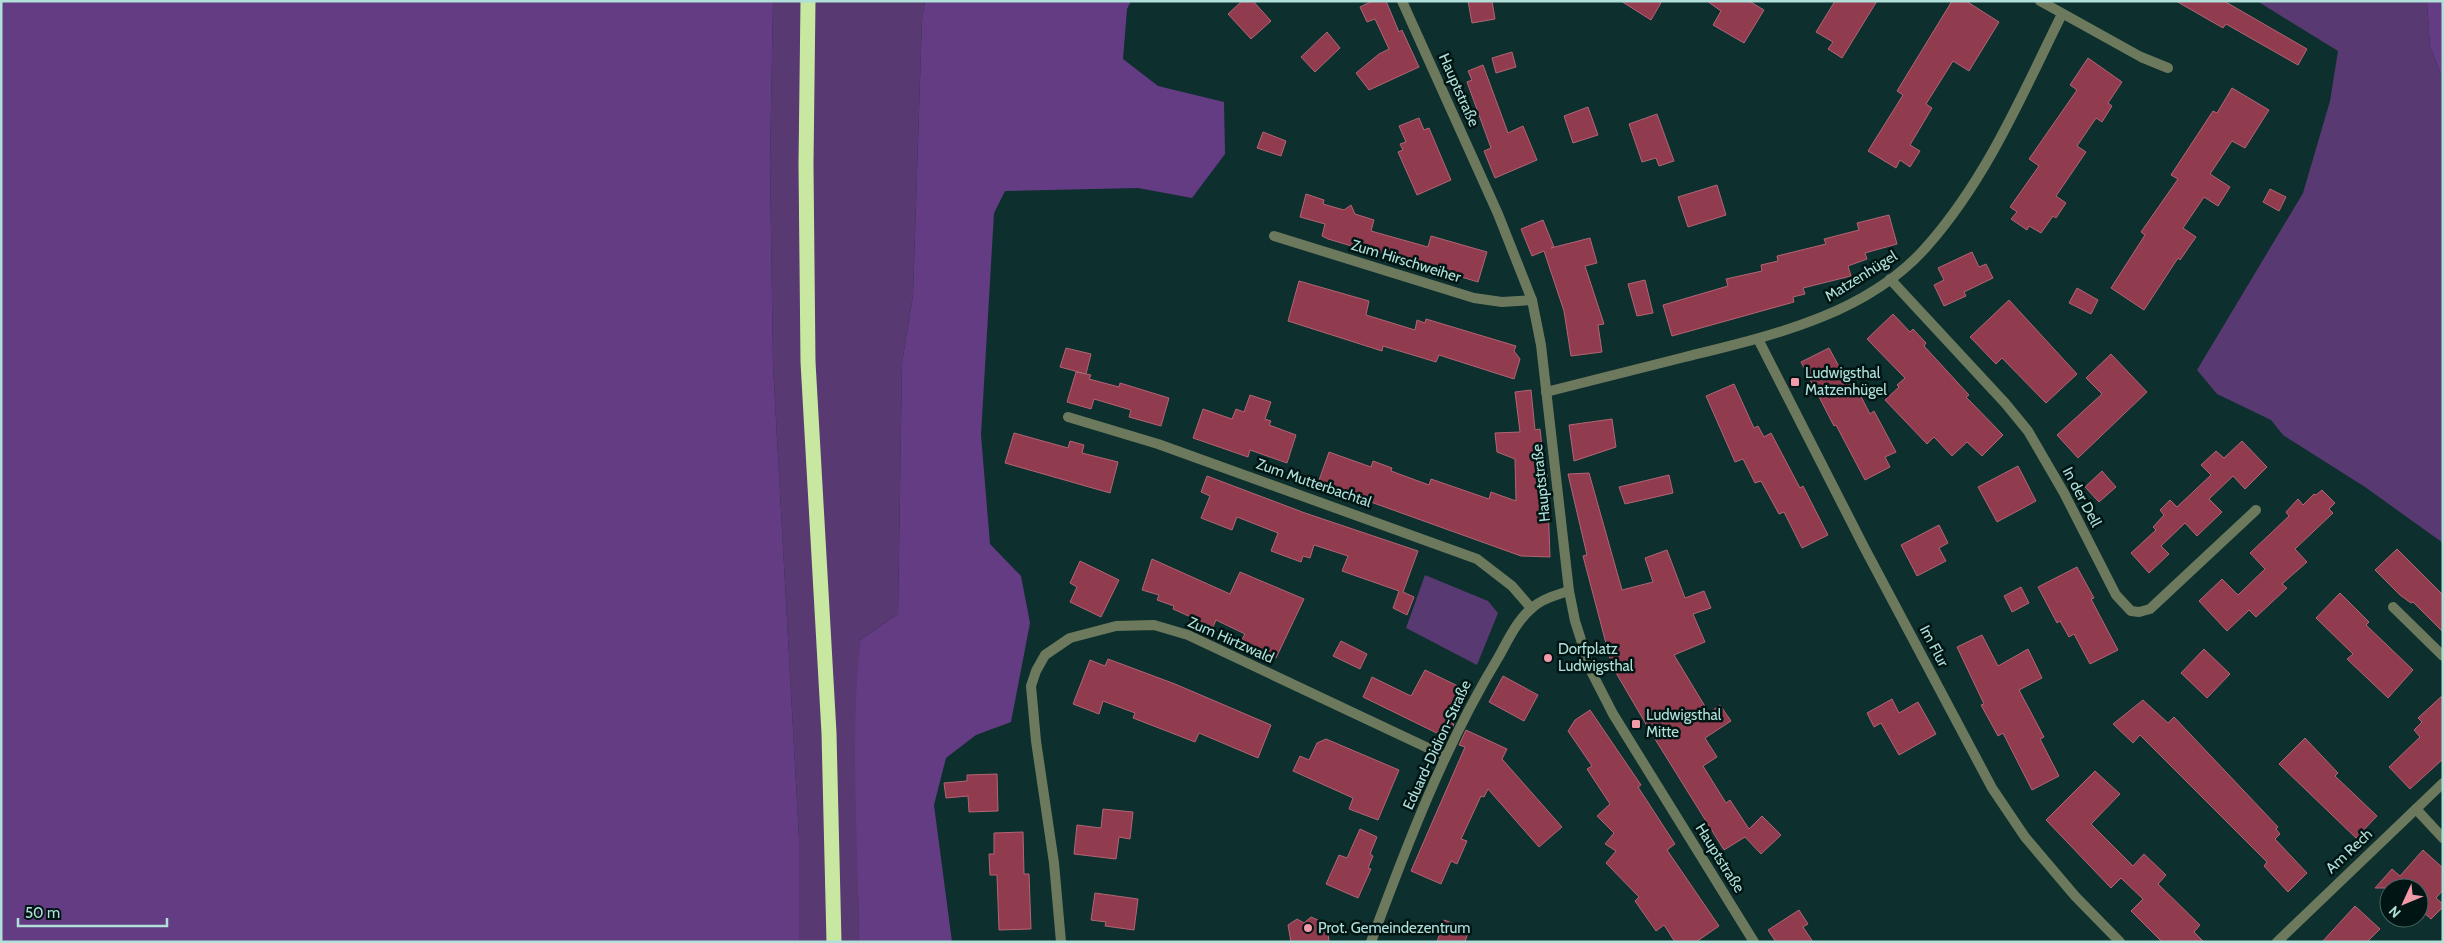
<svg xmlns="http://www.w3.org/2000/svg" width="2444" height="943" viewBox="0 0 2444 943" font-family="Cabin,sans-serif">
<rect width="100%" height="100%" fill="#0d2f2d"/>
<g fill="#583971">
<path d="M 773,1 L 925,1 L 922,19 L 913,295 L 902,363 L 898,614 L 860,640 L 856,728 L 859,942 L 799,942 L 799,838 L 773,365 L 770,163 Z"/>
<path d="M 2257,1 L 2427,1 L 2430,47 L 2443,79 L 2443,543 L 2365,487 L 2283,435 L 2271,420 L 2217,394 L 2197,370 L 2303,193 L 2330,101 L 2338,51 Z"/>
<path d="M 1425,575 L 1488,601 L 1498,613 L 1477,665 L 1406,628 Z"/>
</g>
<g fill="#643c83">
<path d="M 1,1 L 773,1 L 770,163 L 773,365 L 799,838 L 799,942 L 1,942 Z"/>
<path d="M 925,1 L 1131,1 L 1127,9 L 1123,59 L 1158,86 L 1224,102 L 1225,154 L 1192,198 L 1138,188 L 1005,191 L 994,213 L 981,435 L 990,544 L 1021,576 L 1030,623 L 1011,722 L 976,735 L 946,758 L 934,805 L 952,942 L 859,942 C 858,842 850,739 860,640 L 898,614 L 902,363 L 913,295 L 922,19 Z"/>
<path d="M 2427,1 L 2443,1 L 2443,79 L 2430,47 Z"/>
</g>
<g fill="#913b4f" stroke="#b26574">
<path d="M 1242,1 L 1253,1 L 1271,21 L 1251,39 L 1228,14 Z"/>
<path d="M 1372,1 L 1386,1 L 1399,32 L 1402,30 L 1419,67 L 1369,90 L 1356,73 L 1379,54 L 1389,49 L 1375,19 L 1367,22 L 1360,7 Z"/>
<path d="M 1468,1 L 1492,1 L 1495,19 L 1472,23 Z"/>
<path d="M 1621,1 L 1662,1 L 1651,20 Z"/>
<path d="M 1707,1 L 1749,1 L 1764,10 L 1744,43 L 1713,25 L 1721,11 Z"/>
<path d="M 1835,1 L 1877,1 L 1842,58 L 1828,49 L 1833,42 L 1816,32 Z"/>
<path d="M 1952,1 L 1966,1 L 1999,22 L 1969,71 L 1953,61 L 1926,104 L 1932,108 L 1910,145 L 1920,151 L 1910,167 L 1900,160 L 1896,168 L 1868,151 L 1903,95 L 1897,91 Z"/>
<path d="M 2176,1 L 2224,1 L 2307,49 L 2298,65 L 2226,24 L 2223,28 Z"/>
<path d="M 1327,32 L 1340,48 L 1315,72 L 1301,57 Z"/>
<path d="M 1512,52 L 1516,67 L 1496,73 L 1492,58 Z"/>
<path d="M 2088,58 L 2122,82 L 2108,103 L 2112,106 L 2102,122 L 2096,118 L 2077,146 L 2086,152 L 2056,196 L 2066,203 L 2056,218 L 2053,216 L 2041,233 L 2029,226 L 2027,230 L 2011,219 L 2017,212 L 2010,207 L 2039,166 L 2029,159 L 2077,90 L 2070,85 Z"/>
<path d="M 1483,65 L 1508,133 L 1523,126 L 1537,160 L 1495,178 L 1484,151 L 1491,148 L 1467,82 L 1472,80 L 1468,71 Z"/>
<path d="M 2232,88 L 2269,110 L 2245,148 L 2232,141 L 2210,174 L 2230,187 L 2218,206 L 2204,197 L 2183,228 L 2196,237 L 2180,260 L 2178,258 L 2144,310 L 2111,288 L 2145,235 L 2141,232 L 2178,179 L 2171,175 L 2213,111 L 2217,113 Z"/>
<path d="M 1588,107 L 1598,135 L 1573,143 L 1564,116 Z"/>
<path d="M 1657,114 L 1674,161 L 1659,166 L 1656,158 L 1642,162 L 1629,124 Z"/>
<path d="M 1419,118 L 1424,130 L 1429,128 L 1451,180 L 1417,195 L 1398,152 L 1403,150 L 1400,144 L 1406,142 L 1399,126 Z"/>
<path d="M 1263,132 L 1286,141 L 1281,156 L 1257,148 Z"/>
<path d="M 1717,185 L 1726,215 L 1688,227 L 1678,197 Z"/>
<path d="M 2270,189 L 2286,197 L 2279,211 L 2263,202 Z"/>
<path d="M 1306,194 L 1324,200 L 1323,204 L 1344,210 L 1351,205 L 1355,214 L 1374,220 L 1371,231 L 1428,247 L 1431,236 L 1487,252 L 1478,282 L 1366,248 L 1365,250 L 1328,239 L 1322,236 L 1325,224 L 1300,217 Z"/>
<path d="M 1889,215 L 1897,244 L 1865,253 L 1867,259 L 1848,266 L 1851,276 L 1803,288 L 1805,294 L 1793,297 L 1794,302 L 1672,336 L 1663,305 L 1728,286 L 1726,279 L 1762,271 L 1761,265 L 1778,261 L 1777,256 L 1826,244 L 1824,239 L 1859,230 L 1857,223 Z"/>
<path d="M 1543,220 L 1554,247 L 1551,248 L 1590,238 L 1597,263 L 1585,266 L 1604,324 L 1598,325 L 1602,352 L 1571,356 L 1564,311 L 1544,251 L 1532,256 L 1521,229 Z"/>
<path d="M 1972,252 L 1979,267 L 1986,264 L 1993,278 L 1964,292 L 1966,296 L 1944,306 L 1934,285 L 1944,280 L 1938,268 Z"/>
<path d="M 1645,280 L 1653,313 L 1637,316 L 1628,284 Z"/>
<path d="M 1299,281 L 1369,301 L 1366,315 L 1415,330 L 1417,320 L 1425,323 L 1426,319 L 1516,346 L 1514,351 L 1520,359 L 1514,379 L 1439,355 L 1436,362 L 1383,346 L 1382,351 L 1288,321 Z"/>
<path d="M 2077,288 L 2098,300 L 2091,314 L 2069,303 Z"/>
<path d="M 2009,300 L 2077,374 L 2046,403 L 2002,358 L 1996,364 L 1970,337 Z"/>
<path d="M 1893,314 L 1910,332 L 1913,329 L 1926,343 L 1924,346 L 1969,395 L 1966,397 L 2003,435 L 1982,456 L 1967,442 L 1952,456 L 1934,437 L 1927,444 L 1885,400 L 1899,387 L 1897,385 L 1905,378 L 1867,339 Z"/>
<path d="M 1066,348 L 1091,354 L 1086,374 L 1060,367 Z"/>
<path d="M 1829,348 L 1842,372 L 1847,369 L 1870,414 L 1874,411 L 1896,452 L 1885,457 L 1890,467 L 1865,480 L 1836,425 L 1834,426 L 1801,362 Z"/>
<path d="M 2111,354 L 2147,392 L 2078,458 L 2057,435 L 2102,394 L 2086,378 Z"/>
<path d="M 1076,372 L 1091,375 L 1089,379 L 1119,387 L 1120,383 L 1169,398 L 1161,426 L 1129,417 L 1131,410 L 1094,399 L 1091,409 L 1067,402 Z"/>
<path d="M 1734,384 L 1754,428 L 1758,426 L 1764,437 L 1771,433 L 1800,488 L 1803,486 L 1828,535 L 1802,548 L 1784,512 L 1779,514 L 1761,481 L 1755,483 L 1743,459 L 1735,462 L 1706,396 Z"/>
<path d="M 1531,390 L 1535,430 L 1540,429 L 1545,474 L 1547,474 L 1550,557 L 1521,556 L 1318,483 L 1329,452 L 1371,467 L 1373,461 L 1392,468 L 1391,471 L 1429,485 L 1431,479 L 1489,499 L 1491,492 L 1516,501 L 1515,459 L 1497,452 L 1495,433 L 1520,432 L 1515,392 Z"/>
<path d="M 1250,395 L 1271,402 L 1265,419 L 1271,421 L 1269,425 L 1296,435 L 1287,463 L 1250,450 L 1248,457 L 1193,438 L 1203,409 L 1232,419 L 1236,409 L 1244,412 Z"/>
<path d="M 1612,419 L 1616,447 L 1574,461 L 1569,425 Z"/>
<path d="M 1014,433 L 1068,448 L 1070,441 L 1084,445 L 1082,453 L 1118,462 L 1110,493 L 1005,463 Z"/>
<path d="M 2242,441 L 2267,467 L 2245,489 L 2233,476 L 2209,499 L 2222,512 L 2197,536 L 2185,523 L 2161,546 L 2169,554 L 2149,573 L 2131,553 L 2156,530 L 2153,527 L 2164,515 L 2160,510 L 2170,500 L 2177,507 L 2211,475 L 2201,465 L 2216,451 L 2224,458 Z"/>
<path d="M 2018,466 L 2036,501 L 1997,522 L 1978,487 Z"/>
<path d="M 2102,471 L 2116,487 L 2099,502 L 2085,487 Z"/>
<path d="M 1589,473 L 1622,590 L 1653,582 L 1645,558 L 1667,550 L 1685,598 L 1704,591 L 1711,608 L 1693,614 L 1705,642 L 1674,655 L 1709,713 L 1720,705 L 1731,721 L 1705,738 L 1717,757 L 1703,766 L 1726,803 L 1730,800 L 1749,829 L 1762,816 L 1781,835 L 1761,854 L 1745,837 L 1724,850 L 1650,731 L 1612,666 L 1583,556 L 1587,555 L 1568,474 Z"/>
<path d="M 1669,475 L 1673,493 L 1625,504 L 1619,487 Z"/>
<path d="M 1207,476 L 1305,513 L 1418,551 L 1403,592 L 1414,597 L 1407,615 L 1393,608 L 1399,591 L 1342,571 L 1348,556 L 1314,545 L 1310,558 L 1303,556 L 1301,562 L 1271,551 L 1278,533 L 1237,517 L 1232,530 L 1201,518 L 1210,496 L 1201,492 Z"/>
<path d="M 2322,490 L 2335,503 L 2329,509 L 2333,513 L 2295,549 L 2307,562 L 2282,584 L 2287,588 L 2256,617 L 2249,610 L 2227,631 L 2199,601 L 2222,579 L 2238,595 L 2265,569 L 2250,553 L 2289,516 L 2286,512 L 2298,499 L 2303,505 L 2314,494 L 2316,495 Z"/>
<path d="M 1939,525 L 1948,543 L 1939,548 L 1946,561 L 1917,576 L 1901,545 Z"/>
<path d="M 2397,549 L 2443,595 L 2443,632 L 2413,602 L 2411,603 L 2400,595 L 2375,570 Z"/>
<path d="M 1152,559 L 1230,594 L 1240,572 L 1304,599 L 1276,658 L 1241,641 L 1245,634 L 1216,620 L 1213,627 L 1173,609 L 1174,606 L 1157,600 L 1159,595 L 1142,590 Z"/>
<path d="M 1080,561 L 1119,580 L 1101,617 L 1070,602 L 1077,587 L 1070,583 Z"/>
<path d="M 2077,567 L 2094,598 L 2091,599 L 2118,650 L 2090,664 L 2074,634 L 2069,637 L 2060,621 L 2057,623 L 2038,587 Z"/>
<path d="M 2021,587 L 2029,603 L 2012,612 L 2004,596 Z"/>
<path d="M 2340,593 L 2369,622 L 2366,625 L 2413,670 L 2388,698 L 2347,659 L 2353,654 L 2316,618 Z"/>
<path d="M 1982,635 L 1998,666 L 2028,649 L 2042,678 L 2019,690 L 2044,737 L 2040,739 L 2059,776 L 2032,790 L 2003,733 L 1998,736 L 1981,705 L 1984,704 L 1957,647 Z"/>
<path d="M 1341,641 L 1367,654 L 1360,669 L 1333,656 Z"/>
<path d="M 2204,649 L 2230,674 L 2207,698 L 2181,673 Z"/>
<path d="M 1108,659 L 1175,684 L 1271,725 L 1258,758 L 1199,733 L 1195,742 L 1133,718 L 1135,713 L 1103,701 L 1099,714 L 1073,704 L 1090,660 L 1105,666 Z"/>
<path d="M 1425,670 L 1464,689 L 1448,721 L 1454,724 L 1447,738 L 1363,697 L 1372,677 L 1411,696 Z"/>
<path d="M 1503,676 L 1538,695 L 1524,721 L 1489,702 Z"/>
<path d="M 2443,695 L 2443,759 L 2410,789 L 2389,767 L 2420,737 L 2414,730 L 2422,722 L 2418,718 Z"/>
<path d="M 1892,699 L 1899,713 L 1918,702 L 1936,734 L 1899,755 L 1881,723 L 1874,727 L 1867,713 Z"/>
<path d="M 2143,700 L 2168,723 L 2174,717 L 2278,827 L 2276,829 L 2280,834 L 2275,839 L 2307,873 L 2288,892 L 2264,866 L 2267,862 L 2140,735 L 2133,743 L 2113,724 Z"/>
<path d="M 1590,710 L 1641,785 L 1638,787 L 1675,844 L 1667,850 L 1719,926 L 1696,942 L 1675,942 L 1664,925 L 1656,931 L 1635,901 L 1639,897 L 1606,863 L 1616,851 L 1605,844 L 1614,833 L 1597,816 L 1610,804 L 1587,769 L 1592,766 L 1568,731 L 1575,720 Z"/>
<path d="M 1466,730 L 1507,749 L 1502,759 L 1562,827 L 1539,847 L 1488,789 L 1484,797 L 1481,796 L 1461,839 L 1467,841 L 1457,864 L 1451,861 L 1441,884 L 1411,871 L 1465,747 L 1459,745 Z"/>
<path d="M 2305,738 L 2338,773 L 2335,776 L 2377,816 L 2356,838 L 2279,764 Z"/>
<path d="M 1326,739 L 1399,770 L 1378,820 L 1349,809 L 1353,798 L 1293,771 L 1300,756 L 1309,760 L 1317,743 Z"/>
<path d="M 2095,771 L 2120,794 L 2091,824 L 2133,866 L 2144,854 L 2166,875 L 2158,884 L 2200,925 L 2194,932 L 2204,942 L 2162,942 L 2131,911 L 2143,899 L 2121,878 L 2111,888 L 2046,820 Z"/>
<path d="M 997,774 L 998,811 L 969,812 L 968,796 L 946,798 L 944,783 L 967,781 L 967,775 Z"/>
<path d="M 1103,809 L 1133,812 L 1130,839 L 1119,837 L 1116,859 L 1074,854 L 1077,825 L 1101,828 Z"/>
<path d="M 1360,829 L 1377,837 L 1370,854 L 1373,856 L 1368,868 L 1371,869 L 1358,898 L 1326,884 L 1339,855 L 1347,858 Z"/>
<path d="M 1023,832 L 1024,874 L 1029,874 L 1031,929 L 999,930 L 997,875 L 990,875 L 989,854 L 994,854 L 994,833 Z"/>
<path d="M 2423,850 L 2443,868 L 2443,890 L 2436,898 L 2443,904 L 2443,907 L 2431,919 L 2423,912 L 2419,916 L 2419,888 L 2375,888 L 2392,869 L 2400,876 Z"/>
<path d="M 1095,893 L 1138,899 L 1134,930 L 1105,926 L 1106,922 L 1091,920 Z"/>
<path d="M 2355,906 L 2380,929 L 2367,942 L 2322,942 Z"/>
<path d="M 1799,910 L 1808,924 L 1803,927 L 1813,942 L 1776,942 L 1768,930 Z"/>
<path d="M 1311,917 L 1327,924 L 1329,942 L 1291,942 L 1288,925 L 1297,919 L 1304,923 Z"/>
<path d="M 1444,920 L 1469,929 L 1465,942 L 1437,942 Z"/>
</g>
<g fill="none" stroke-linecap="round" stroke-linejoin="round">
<g stroke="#6c795d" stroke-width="10">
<path d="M 1402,1 L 1498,214 L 1532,300 L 1541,345 L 1569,591 L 1575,621 L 1591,671 L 1613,714 L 1754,942"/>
<path d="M 2040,1 L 2141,57 L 2168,68"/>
<path d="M 1274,236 L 1474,298 L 1502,302 L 1532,300"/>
<path d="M 1890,279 L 2005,403 L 2028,431 L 2064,493 L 2116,595 L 2131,611 L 2139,612 L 2150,609 L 2256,510"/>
<path d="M 1758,339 L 1864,547 L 1992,788 L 2025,837 L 2075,896 L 2120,942"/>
<path d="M 1546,392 C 1592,380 1639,369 1685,357 C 1770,336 1868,315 1928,245 C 1987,178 2023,93 2062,14"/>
<path d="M 1068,417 L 1158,444 L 1477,559 L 1512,586 L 1531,608"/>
<path d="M 2393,607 L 2443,656"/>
<path d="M 2416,809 L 2443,838"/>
<path d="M 1061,942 L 1054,863 L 1036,741 L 1031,686 L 1036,671 L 1045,655 L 1070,638 L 1116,626 L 1154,625 L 1188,635 L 1445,756"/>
<path d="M 1371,942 C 1407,845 1444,747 1498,658 C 1507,642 1517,620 1532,608 C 1542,599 1556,595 1569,591"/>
<path d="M 2277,942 L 2443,783"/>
</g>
<path stroke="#c8e8a1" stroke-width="15" d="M 808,1 L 806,164 L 808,362 L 829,733 L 834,942"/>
</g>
<g fill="#f39aaa" stroke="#011614" stroke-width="2">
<rect x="1790" y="377" width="10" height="10" rx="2.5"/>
<circle cx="1548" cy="658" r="5"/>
<rect x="1631" y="719" width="10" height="10" rx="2.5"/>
<circle cx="1308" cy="928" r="5"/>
</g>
<g text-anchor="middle" stroke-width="5" stroke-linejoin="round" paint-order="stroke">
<g font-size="15" fill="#b1e0db" stroke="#011614">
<text transform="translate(1459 90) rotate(66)" y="5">Hauptstraße</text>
<text transform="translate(1406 261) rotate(17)" y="5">Zum Hirschweiher</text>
<text transform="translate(1861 276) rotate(-32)" y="5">Matzenhügel</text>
<text transform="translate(1314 483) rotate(19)" y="5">Zum Mutterbachtal</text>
<text transform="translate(1541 483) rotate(-96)" y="5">Hauptstraße</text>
<text transform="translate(2082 497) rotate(62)" y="5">In der Dell</text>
<text transform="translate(1231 640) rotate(24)" y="5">Zum Hirtzwald</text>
<text transform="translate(1934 646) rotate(62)" y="5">Im Flur</text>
<text transform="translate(1437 745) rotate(-65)" y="5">Eduard-Didion-Straße</text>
<text transform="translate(2349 851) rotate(-43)" y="5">Am Rech</text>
<text transform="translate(1720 858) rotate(58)" y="5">Hauptstraße</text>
</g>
<g font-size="15" fill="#b1e0db" stroke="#011614" text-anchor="start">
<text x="1805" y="378">Ludwigsthal<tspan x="1805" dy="17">Matzenhügel</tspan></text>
<text x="1558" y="654">Dorfplatz<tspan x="1558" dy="17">Ludwigsthal</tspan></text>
<text x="1646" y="720">Ludwigsthal<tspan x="1646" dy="17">Mitte</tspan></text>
<text x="1318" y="933">Prot. Gemeindezentrum</text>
</g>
</g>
<rect width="2444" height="943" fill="none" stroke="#b1e0db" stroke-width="5"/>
<g transform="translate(2404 903) rotate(226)"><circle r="24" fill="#011614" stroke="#476764"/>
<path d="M0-4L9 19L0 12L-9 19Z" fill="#f39aaa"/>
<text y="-8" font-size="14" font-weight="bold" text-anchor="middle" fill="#b1e0db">N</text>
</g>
<path d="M18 918v8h149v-8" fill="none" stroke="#b1e0db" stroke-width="2.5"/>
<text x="25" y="918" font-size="15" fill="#b1e0db" stroke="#011614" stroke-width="4" paint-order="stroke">50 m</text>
</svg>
